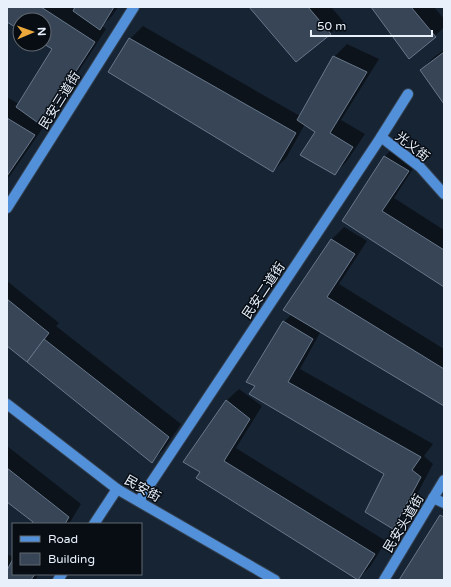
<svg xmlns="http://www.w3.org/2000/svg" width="451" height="587" viewBox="0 0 451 587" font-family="'Varela Round','Noto Sans SC',sans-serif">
<rect width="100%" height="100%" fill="#172434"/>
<g fill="#0007">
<path d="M 7,7 L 73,7 L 75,9 L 76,7 L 118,7 L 112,16 L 102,26 L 106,29 L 53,111 L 44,120 L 47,122 L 7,180 L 7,97 L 19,104 L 53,49 L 44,43 L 44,20 L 20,20 L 20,28 L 7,21 Z"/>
<path d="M 251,7 L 331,7 L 343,21 L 330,34 Z"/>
<path d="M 372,7 L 434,7 L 444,19 L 444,27 L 435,36 Z"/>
<path d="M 143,26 L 300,116 L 334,57 L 347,44 L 379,59 L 341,120 L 365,134 L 347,161 L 335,174 L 316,131 L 305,124 L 286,158 L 273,171 L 130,39 Z"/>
<path d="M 444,50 L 444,102 L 421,70 L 434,57 Z"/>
<path d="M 398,144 L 420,158 L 394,198 L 444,230 L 444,285 L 344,221 L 385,156 Z"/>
<path d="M 344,227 L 367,241 L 339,284 L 444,349 L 444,405 L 321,331 L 300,369 L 433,444 L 424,456 L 433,464 L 406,515 L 393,528 L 386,474 L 256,385 L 284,322 L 292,314 L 331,240 Z"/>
<path d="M 7,281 L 59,323 L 56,326 L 181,424 L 164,449 L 152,462 L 7,345 Z"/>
<path d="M 239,389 L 262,406 L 236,448 L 386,541 L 370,567 L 357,579 L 201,472 L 226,401 Z"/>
<path d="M 7,446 L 81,504 L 69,524 L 33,524 L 34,522 L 7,501 Z"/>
<path d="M 7,554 L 13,557 L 13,574 L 39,574 L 35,580 L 7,580 Z"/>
</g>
<g fill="#374557" stroke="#68778b">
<path d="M 7,7 L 41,7 L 95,42 L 41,125 L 16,107 L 52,49 L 44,44 L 44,20 L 20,20 L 20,30 L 7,22 Z"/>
<path d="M 75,7 L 114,7 L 100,30 L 73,11 Z"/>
<path d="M 249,7 L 308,7 L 331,34 L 296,62 Z"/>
<path d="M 371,7 L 411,7 L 436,37 L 409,59 Z"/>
<path d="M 129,38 L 296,133 L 273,172 L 108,72 Z"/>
<path d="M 444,52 L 444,104 L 420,70 Z"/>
<path d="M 333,56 L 367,72 L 330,133 L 353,147 L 335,175 L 300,155 L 315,132 L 297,120 Z"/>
<path d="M 7,118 L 35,135 L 7,176 Z"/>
<path d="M 384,156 L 409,171 L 382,211 L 444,250 L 444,287 L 342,221 Z"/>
<path d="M 331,239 L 355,254 L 327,297 L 444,369 L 444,406 L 283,310 Z"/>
<path d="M 7,299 L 49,333 L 27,362 L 7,346 Z"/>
<path d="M 283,321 L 313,339 L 288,382 L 421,457 L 412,470 L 421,477 L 393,529 L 365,512 L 384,474 L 249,394 L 255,386 L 246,382 Z"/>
<path d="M 44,339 L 169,437 L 152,463 L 27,362 Z"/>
<path d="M 226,400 L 250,419 L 224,461 L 375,554 L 358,580 L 196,478 L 200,472 L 183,462 Z"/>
<path d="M 7,468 L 69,517 L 65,524 L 32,524 L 33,522 L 7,502 Z"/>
<path d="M 440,515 L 444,517 L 444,580 L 399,580 Z"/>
<path d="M 13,559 L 13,574 L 35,574 L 31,580 L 7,580 L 7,570 Z"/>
</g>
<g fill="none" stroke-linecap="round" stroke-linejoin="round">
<g stroke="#344150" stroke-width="12">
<g id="secondary">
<path d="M 381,137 L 420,167 L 444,194"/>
<path d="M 7,208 L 134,7"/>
<path d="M 7,404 L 117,489 L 275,580"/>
<path d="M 433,498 L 444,503"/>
<path d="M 139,501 L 381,137 L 408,94"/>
<path d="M 94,524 L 117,489"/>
<path d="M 58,580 L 62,574"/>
<path d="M 384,580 L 444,480"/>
</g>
</g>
<use href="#secondary" stroke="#5390da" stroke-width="10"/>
</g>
<g text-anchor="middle" stroke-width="3" stroke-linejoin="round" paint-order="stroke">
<g font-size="13" fill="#e7f0fb" stroke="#080d14">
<text transform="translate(59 100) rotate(-58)" y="5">民安三道街</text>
<text transform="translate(413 146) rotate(38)" y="5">光义街</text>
<text transform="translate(263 290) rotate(-56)" y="5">民安二道街</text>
<text transform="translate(143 488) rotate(30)" y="5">民安街</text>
<text transform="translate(403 523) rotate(-59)" y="5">民安头道街</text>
</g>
</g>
<rect width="451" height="587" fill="none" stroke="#e7f0fb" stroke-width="16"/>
<rect x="12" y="523" width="130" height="52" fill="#080d14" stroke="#616870"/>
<rect x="20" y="536" width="20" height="6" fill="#5390da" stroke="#616870"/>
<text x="48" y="543" font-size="12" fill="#e7f0fb">Road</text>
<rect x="20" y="553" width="20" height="12" fill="#374557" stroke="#616870"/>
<text x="48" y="563" font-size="12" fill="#e7f0fb">Building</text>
<g transform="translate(32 32) rotate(88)"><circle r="19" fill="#080d14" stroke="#616870"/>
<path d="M0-3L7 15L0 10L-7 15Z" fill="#eda83b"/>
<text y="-6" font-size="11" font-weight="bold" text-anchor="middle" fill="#e7f0fb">N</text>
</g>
<path d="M311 30v6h121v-6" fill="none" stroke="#e7f0fb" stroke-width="2"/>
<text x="317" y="30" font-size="12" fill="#e7f0fb" stroke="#080d14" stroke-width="3" paint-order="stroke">50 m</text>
</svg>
